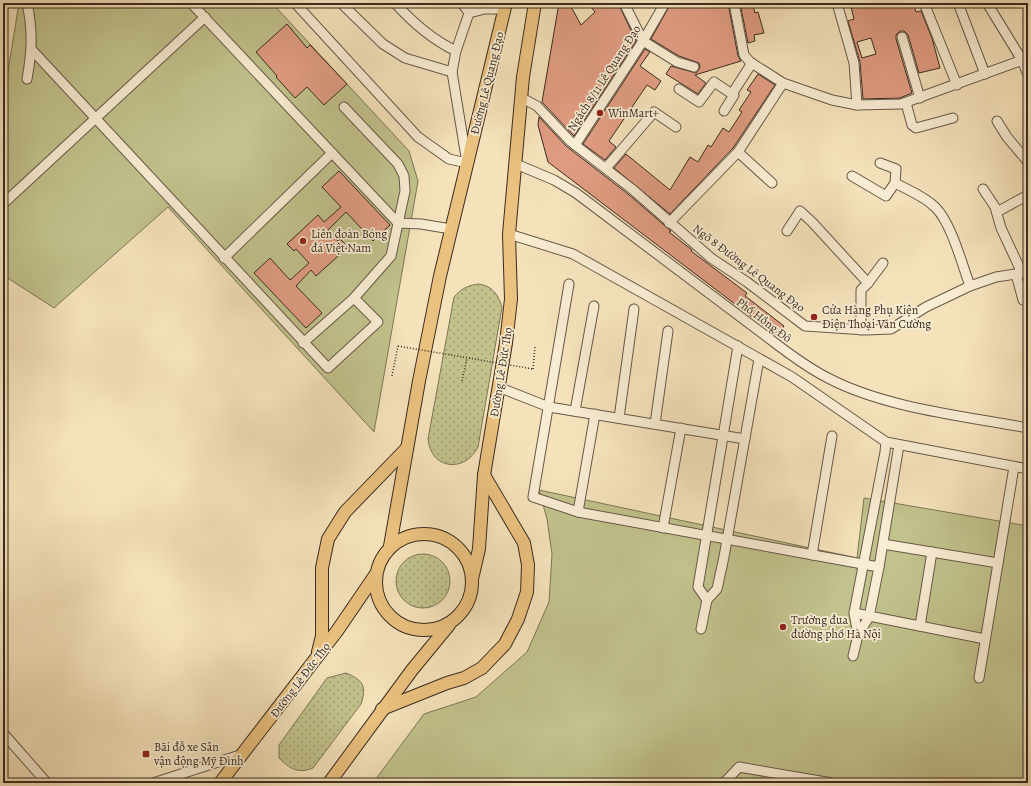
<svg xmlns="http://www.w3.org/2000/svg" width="1031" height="786" viewBox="0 0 1031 786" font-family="Alegreya,serif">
<defs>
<pattern id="grass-dots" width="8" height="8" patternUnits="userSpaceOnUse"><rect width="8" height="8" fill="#c1c28c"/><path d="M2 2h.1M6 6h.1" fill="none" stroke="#9e9e72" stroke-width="1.8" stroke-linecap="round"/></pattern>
</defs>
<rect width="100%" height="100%" fill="#f5e2bb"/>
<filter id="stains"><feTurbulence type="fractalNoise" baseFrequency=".005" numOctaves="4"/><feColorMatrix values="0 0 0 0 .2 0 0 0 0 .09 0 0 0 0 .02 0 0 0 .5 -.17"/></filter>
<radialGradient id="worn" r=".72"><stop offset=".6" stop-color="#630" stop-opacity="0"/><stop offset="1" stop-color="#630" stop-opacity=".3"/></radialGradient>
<g fill="url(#grass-dots)" stroke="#7c7656">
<path d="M 479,284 C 492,286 498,294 502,307 L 478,447 C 465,473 431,470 428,439 L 454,297 C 461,289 468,285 479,284 Z"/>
<circle cx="423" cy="581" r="27"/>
<path d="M 346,673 C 363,680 367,686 361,704 L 313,768 C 298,774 290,769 279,758 L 279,745 L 327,678 Z"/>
</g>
<g fill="#c1c28c" stroke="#7c7656">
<path d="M 19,3 L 272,3 L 409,151 L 418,181 L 374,432 L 168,207 L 54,308 L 3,275 L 3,102 Z"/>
<path d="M 539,490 L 857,558 L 864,498 L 1028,526 L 1028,783 L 373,783 L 424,714 L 476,697 L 527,652 L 549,602 L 552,554 L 547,519 Z"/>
</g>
<g fill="#e09c82" stroke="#382b20" fill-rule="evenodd">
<path d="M 559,3 L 569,3 L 581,25 L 595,12 L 591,7 L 595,3 L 618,3 L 636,41 L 574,136 L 542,102 Z"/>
<path d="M 671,3 L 728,3 L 738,56 L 741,61 L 695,75 L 706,83 L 698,94 L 666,74 L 671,66 L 696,73 L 700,68 L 699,63 L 679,56 L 651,39 Z"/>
<path d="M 740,3 L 752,3 L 755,13 L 758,12 L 764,33 L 754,35 L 755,41 L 748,43 Z"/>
<path d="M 850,3 L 913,3 L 916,12 L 921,11 L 932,38 L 940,68 L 919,73 L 908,35 L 904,31 L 900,31 L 896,35 L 896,39 L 912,93 L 900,98 L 863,99 L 860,62 L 848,21 L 854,19 ZM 871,38 L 876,54 L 862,58 L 857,42 Z"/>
<path d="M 287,24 L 307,48 L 310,45 L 347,84 L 324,105 L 307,87 L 295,98 L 276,77 L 277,76 L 256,52 Z"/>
<path d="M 645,49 L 650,52 L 640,66 L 661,81 L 655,90 L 647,85 L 609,141 L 616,147 L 605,160 L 583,144 Z"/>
<path d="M 758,74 L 775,85 L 733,148 L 670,214 L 614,168 L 626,154 L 670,190 L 690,157 L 698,162 L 708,145 L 711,147 L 723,128 L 729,132 L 742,112 L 739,110 L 751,92 L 747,90 Z"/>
<path d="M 539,117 L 566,146 L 628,194 L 671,231 L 669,232 L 692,250 L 691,251 L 747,293 L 745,296 L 784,326 L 777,336 L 548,162 L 538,125 Z"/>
<path d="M 339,171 L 390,225 L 373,241 L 346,212 L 328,230 L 338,241 L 340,239 L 348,247 L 316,276 L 311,270 L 296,286 L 322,313 L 306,328 L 254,273 L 270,258 L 290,280 L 309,263 L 296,249 L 294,251 L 287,244 L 318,215 L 324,222 L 341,207 L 322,187 Z"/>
</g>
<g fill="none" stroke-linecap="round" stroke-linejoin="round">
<g stroke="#675947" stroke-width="11">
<g id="minor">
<path d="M 191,3 L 398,223 L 421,224 L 451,229"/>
<path d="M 295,3 L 418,137 L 449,159 L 467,163 L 452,72 L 456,51 L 469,13"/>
<path d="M 341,3 L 383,44 L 405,58 L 452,72"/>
<path d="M 395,3 C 413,23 431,39 456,51"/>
<path d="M 462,3 L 469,13"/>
<path d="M 624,3 L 643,41"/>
<path d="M 734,3 L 744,55 L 750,62 L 783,83 L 832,100 L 857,105 L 901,104 L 1028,58"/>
<path d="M 837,3 L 854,63 L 857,105"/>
<path d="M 924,3 L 957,85"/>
<path d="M 958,3 L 985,74"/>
<path d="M 987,3 L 1022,60 L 1028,75"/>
<path d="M 469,13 L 485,9 L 505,9"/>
<path d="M 902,37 L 920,98"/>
<path d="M 643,41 L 677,62 L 694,67"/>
<path d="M 32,50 L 328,368 L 378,322 L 354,298"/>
<path d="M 27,79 C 32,51 33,31 27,3"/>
<path d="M 679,89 L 699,102 L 714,82 L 732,94 L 752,63"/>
<path d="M 522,98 L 537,106 L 570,141 L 632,189 L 711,258 L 747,282 L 805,326 L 866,330 L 891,329 L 926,307 L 970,286 L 996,277 L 1022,273 L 1028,269"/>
<path d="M 906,103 L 912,125 L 916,128 L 953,118"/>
<path d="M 724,111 L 734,95 L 732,94"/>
<path d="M 997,121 L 1007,137 L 1028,162"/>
<path d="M 575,145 L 643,41 L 665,3"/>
<path d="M 738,152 L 772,183"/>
<path d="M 880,163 L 896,169 L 895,183"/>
<path d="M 516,164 L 554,180 L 576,193 L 779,346 C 795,358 810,369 828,378 C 885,408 964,416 1028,428"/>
<path d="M 606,168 L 654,112 L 676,127"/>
<path d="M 852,176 L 886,196 L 895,183 C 908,190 924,196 935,207 C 951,222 962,264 970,286"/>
<path d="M 983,189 L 995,207 L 1001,228 L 1022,273"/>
<path d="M 3,204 L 205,17"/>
<path d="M 997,212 L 1028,195"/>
<path d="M 669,223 L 738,152 L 783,83"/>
<path d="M 787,231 L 800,211 L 812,222 L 868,283 L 861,290 L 861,330"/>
<path d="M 509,234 L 573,254 L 792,377 L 886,442 L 1028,469"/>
<path d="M 224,258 L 332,153"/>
<path d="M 1016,274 L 1023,300"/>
<path d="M 868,283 L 883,263"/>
<path d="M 569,284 L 533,497 L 578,512 L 879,567"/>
<path d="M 303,343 L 354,298 L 391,256 L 405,191 L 404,176 L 398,164 L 344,107"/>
<path d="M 498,387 L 549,407 L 745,439"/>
<path d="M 575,411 L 594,306"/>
<path d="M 619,418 L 634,309"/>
<path d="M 655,424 L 668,331"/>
<path d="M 578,512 L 595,414"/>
<path d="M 663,528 L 681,428"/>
<path d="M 883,544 L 998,563"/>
<path d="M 812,555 L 832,436"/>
<path d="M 707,600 L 698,587 L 738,346"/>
<path d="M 854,613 L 985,639"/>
<path d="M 920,626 L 932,552"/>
<path d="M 701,629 L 707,600 L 717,589 L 724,557 L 759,359"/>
<path d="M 858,635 L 854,613 L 885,452 L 886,442"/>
<path d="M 853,656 L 858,635 L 869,617 L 879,567 L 899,445"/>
<path d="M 979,678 L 1014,467"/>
<path d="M 3,733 L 47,783"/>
<path d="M 153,783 L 243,754"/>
<path d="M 724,783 L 739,767 L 832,783"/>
</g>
</g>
<g stroke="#382b20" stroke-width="14">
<g id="major">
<circle cx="424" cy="582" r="48"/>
<path d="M 390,546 L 419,381 L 440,276 L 506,3"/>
<path d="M 472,579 L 479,549 L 484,475 L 506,343 L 511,299 L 509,234 L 523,77 L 535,3"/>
<path d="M 318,652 L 322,636 L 322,568 L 328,539 L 345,512 L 407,448"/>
<path d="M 382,709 L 447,683 L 464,678 L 482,668 L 505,644 L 518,619 L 527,592 L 528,565 L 524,543 L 484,475"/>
<path d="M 220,783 L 337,631 L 376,574"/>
<path d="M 329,783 L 412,670 L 449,625"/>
</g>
</g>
<g stroke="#382b20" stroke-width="1.5" stroke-dasharray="1 2" stroke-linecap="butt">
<path d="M 533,369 L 535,347"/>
<path d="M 392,376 L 398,346"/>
<path d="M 462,381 L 467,358"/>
</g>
<use href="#minor" stroke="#f8ecd3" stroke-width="9"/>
<use href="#major" stroke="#eac17e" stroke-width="12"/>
<path stroke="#382b20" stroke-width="1.5" stroke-dasharray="1 2" stroke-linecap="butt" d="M 398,346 L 533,369"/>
</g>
<g fill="#8f2418" stroke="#f8ecd3" stroke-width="1.5">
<circle cx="600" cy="113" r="4"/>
<circle cx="303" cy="241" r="4"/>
<circle cx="814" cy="317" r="4"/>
<circle cx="783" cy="627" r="4"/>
<rect x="142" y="750" width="8" height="8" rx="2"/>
</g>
<g text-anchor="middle" stroke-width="3.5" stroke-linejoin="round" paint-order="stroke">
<g font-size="12" fill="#382b20" stroke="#f8ecd3">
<text transform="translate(604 78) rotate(-57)" y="4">Ngách 8/11 Lê Quang Đạo</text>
<text transform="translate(487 83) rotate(-76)" y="4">Đường Lê Quang Đạo</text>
<text transform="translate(749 268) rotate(37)" y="4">Ngõ 8 Đường Lê Quang Đạo</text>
<text transform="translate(764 320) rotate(37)" y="4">Phố Hồng Đô</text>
<text transform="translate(501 372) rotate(-81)" y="4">Đường Lê Đức Thọ</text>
<text transform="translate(300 680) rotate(-53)" y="4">Đường Lê Đức Thọ</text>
</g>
<g font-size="12" fill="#382b20" stroke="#f8ecd3" text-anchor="start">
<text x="608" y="117">WinMart+</text>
<text x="311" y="238">Liên đoàn Bóng<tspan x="311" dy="14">đá Việt Nam</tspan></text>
<text x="822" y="314">Cửa Hàng Phụ Kiện<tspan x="822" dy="14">Điện Thoại Văn Cường</tspan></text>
<text x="791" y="624">Trường đua<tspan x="791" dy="14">đường phố Hà Nội</tspan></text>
<text x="154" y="751">Bãi đỗ xe Sân<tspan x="154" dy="14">vận động Mỹ Đình</tspan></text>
</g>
</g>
<rect width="1031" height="786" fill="none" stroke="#f5e2bb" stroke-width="16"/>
<rect x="4" y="4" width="1023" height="778" fill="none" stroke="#382b20" stroke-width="2"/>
<rect x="8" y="8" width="1015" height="770" fill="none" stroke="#382b20"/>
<rect width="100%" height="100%" filter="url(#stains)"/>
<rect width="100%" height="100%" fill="url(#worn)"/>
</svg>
